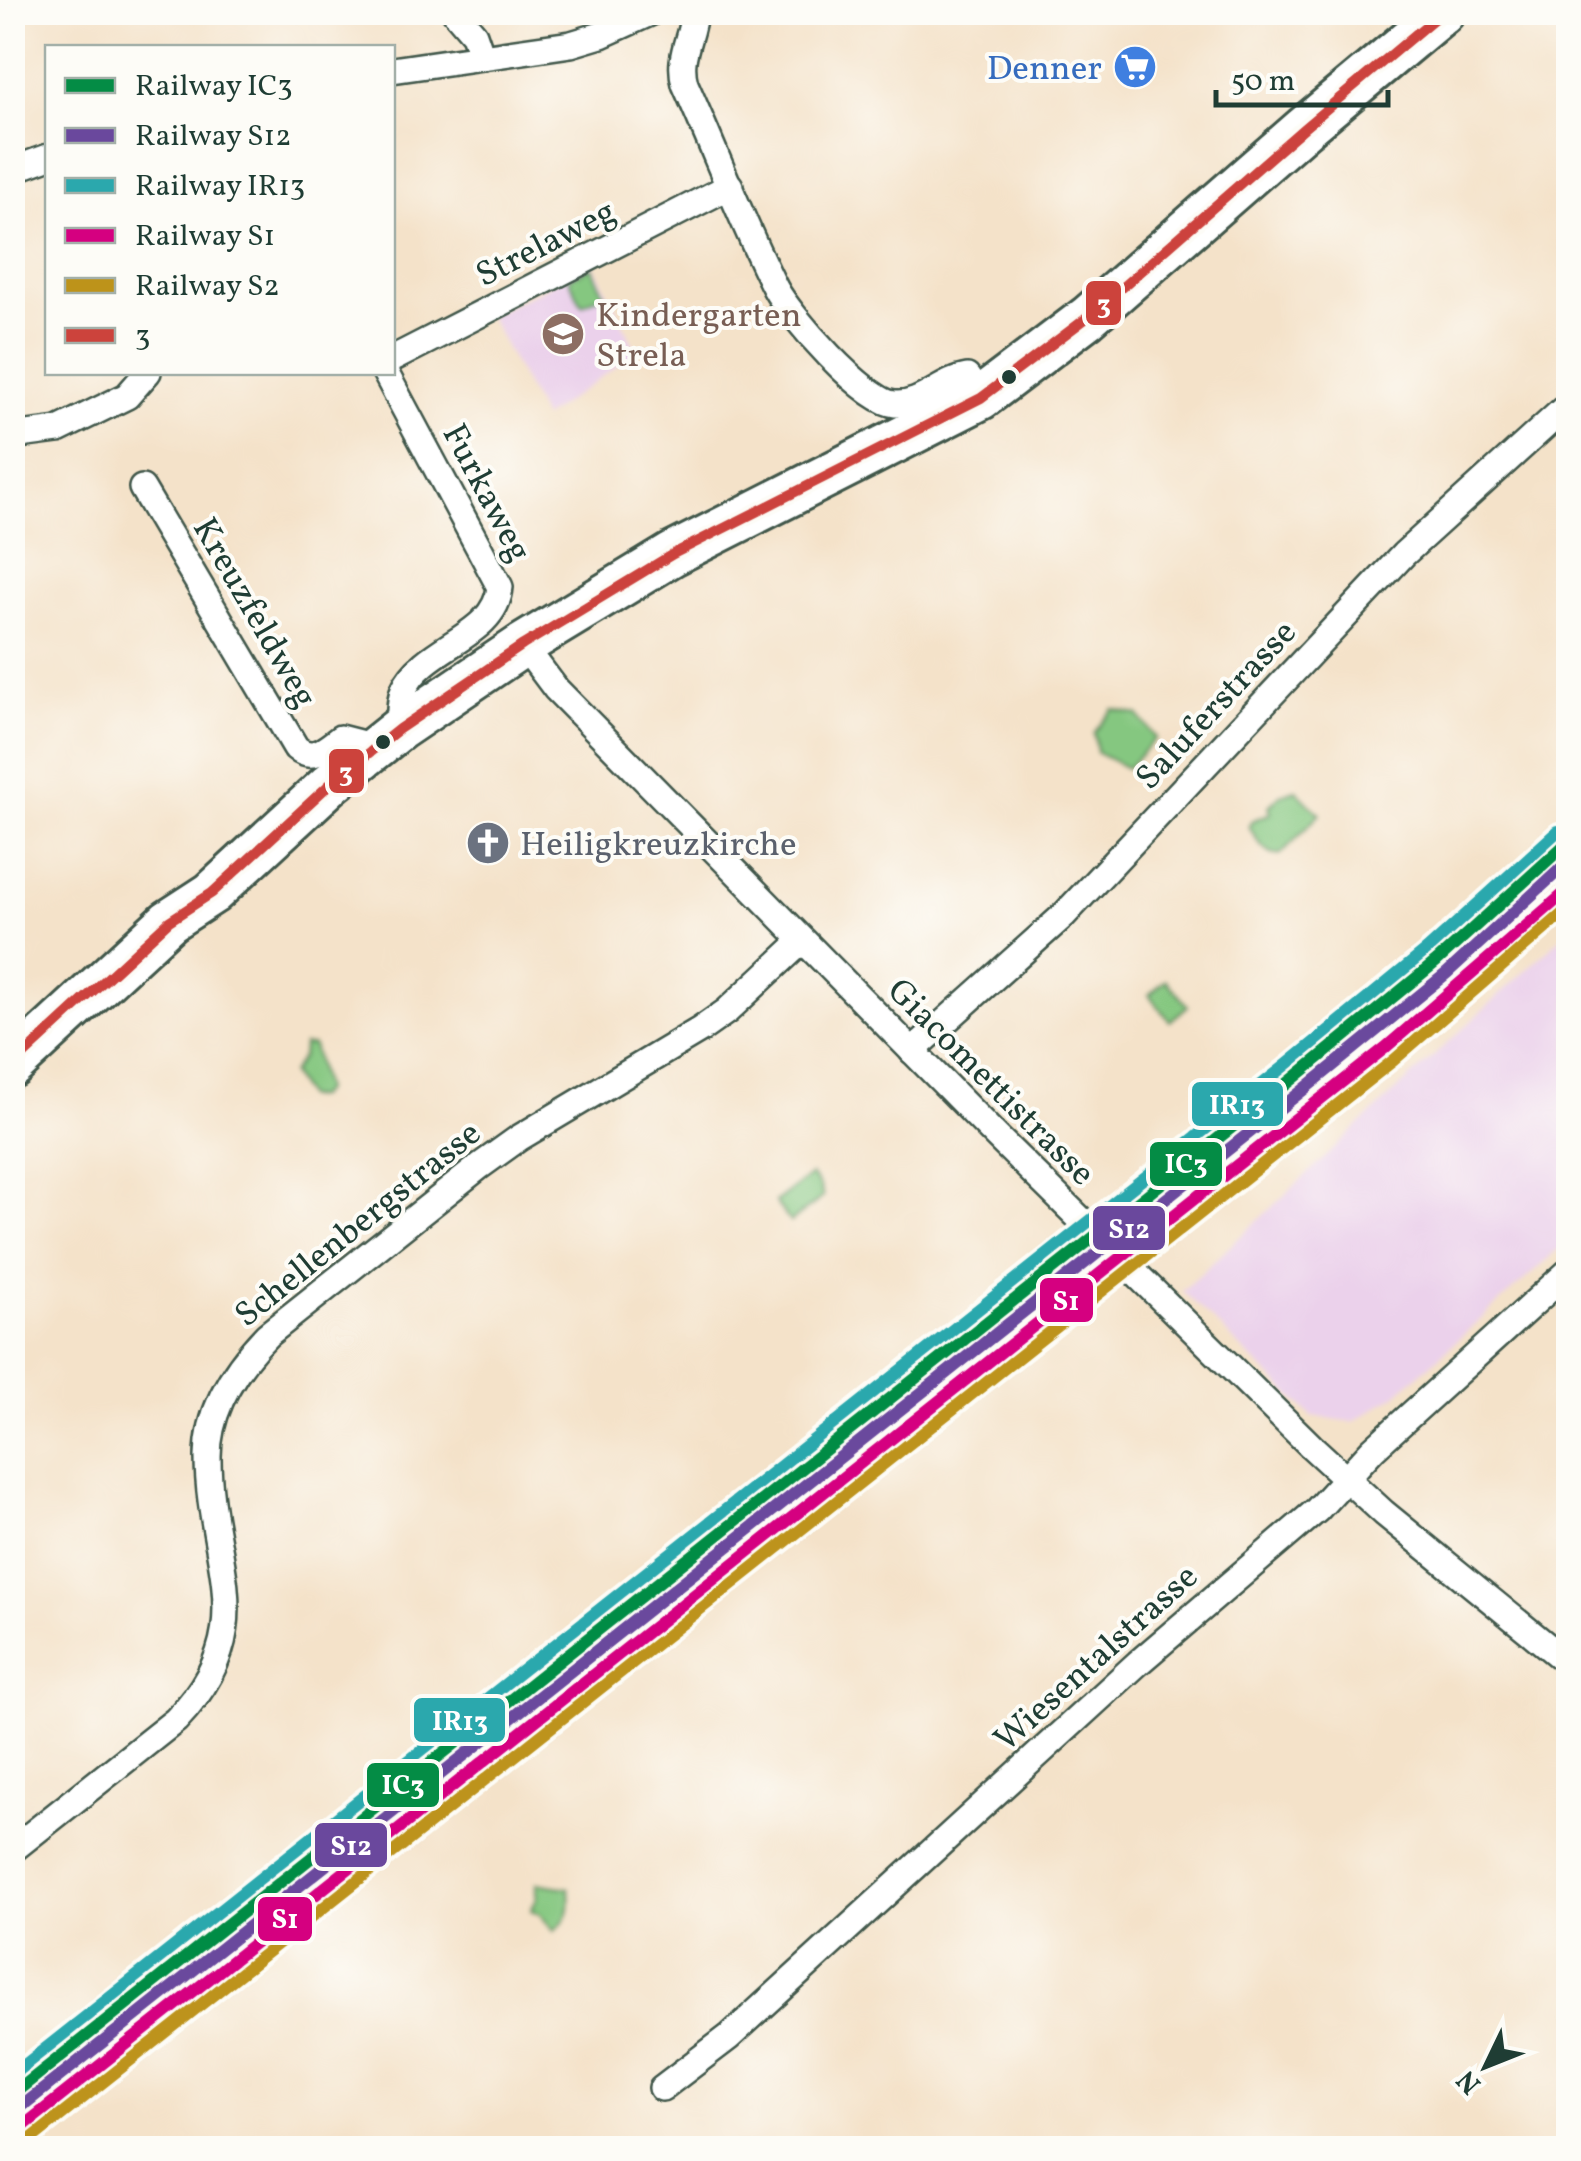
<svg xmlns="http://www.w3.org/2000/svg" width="1581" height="2161" viewBox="0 0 1581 2161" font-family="Vollkorn,serif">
<rect width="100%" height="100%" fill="#fdfcf7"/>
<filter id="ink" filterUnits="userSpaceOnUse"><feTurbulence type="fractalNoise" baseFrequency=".01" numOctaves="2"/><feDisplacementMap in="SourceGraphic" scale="20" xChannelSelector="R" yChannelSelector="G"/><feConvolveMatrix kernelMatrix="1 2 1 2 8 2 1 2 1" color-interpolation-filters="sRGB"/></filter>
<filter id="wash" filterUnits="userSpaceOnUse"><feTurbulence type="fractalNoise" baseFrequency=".0048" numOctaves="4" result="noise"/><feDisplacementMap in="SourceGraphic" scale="40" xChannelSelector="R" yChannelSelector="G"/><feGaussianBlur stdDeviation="2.25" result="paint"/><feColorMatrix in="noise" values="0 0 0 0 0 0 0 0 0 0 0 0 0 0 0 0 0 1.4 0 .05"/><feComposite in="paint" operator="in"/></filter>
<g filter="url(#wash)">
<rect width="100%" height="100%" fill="#f4e2c9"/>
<g fill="#ebd1eb">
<path d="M 593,263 L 637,352 L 543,418 L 489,316 Z"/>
<path d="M 1568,931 L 1568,1241 L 1396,1395 L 1353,1422 L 1312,1416 L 1182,1291 Z"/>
</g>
<g fill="#85c780" stroke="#52825a" stroke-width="2.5">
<path d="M 592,267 L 604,294 L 582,305 L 569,278 Z"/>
<path d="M 1113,709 L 1138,715 L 1156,738 L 1127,768 L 1097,753 L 1094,733 Z"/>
<path d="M 1296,790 L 1320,814 L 1281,854 C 1266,857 1255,838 1249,826 L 1251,821 L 1271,813 L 1269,806 L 1280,795 Z"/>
<path d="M 1166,980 L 1188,1006 L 1170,1021 L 1149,995 Z"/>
<path d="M 303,1045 L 313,1045 L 324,1090 L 317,1097 L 306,1098 L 291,1074 L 302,1056 Z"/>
<path d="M 811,1175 L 820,1186 L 823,1197 L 790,1222 L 775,1202 Z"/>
<path d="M 537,1883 L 569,1888 C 571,1908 570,1918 554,1931 L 540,1914 L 531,1910 L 537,1898 Z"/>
</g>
</g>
<g filter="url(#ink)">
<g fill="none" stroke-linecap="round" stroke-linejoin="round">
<g stroke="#3f564a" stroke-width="30">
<g id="street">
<path d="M 455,12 L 474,34 L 482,57"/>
<path d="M 694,12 C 692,38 677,56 685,84 C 715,151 742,222 775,288 C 789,315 865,402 895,404 C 921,406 942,381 967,377 L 981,398"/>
<path d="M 392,70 L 571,44 L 601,35 L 652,12"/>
<path d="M 12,170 L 48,157"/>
<path d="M 392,359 L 730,186"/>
<path d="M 385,372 L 500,587 C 496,637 424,645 404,689 C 399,700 400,717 399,729"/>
<path d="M 12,436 L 58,430 L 127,396 L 148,372"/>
<path d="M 142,488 L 296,748 C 312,762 326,749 340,738 L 375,747"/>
<path d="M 523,645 L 556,689 L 997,1137 L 1311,1446 L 1384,1513 L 1568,1663"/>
<path d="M 912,1051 L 1064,915 L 1404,554 L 1568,405"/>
<path d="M 12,1850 L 176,1720 C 265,1627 208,1561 208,1457 C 208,1409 235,1368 267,1335 L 480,1166 L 519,1138 L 700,1030 L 727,1011 L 802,941"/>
<path d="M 662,2088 L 729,2037 L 1138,1663 L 1317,1510 L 1373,1449 L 1568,1272"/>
</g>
</g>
<g stroke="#3f564a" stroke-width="48">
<path id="primary" d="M 12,1066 L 169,921 L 212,893 L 329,785 L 399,729 L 523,645 L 673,554 L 981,398 L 1088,317 L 1304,128 L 1443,12"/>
</g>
<use href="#street" stroke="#fff" stroke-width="25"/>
<use href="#primary" stroke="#fff" stroke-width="42"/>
<g stroke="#fdfcf7" stroke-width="18">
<path id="bus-1" d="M 12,1066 L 169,921 L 212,893 L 329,785 L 399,729 L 523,645 L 673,554 L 981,398 L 1088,317 L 1304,128 L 1442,12"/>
</g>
<use href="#bus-1" stroke="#cc433c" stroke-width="10"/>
<g stroke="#fdfcf7" stroke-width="20">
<path id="rail-1" d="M 12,2095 L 1293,1079 L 1437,961 L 1568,842"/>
</g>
<g stroke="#fdfcf7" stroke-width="20">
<path id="rail-2" d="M 21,2107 L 1302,1091 L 1447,973 L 1568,862"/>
</g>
<g stroke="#fdfcf7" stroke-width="20">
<path id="rail-3" d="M 12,2075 L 1284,1067 L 1427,950 L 1558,831"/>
</g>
<g stroke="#fdfcf7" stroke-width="20">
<path id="rail-4" d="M 12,2135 L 1385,1048 L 1568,890"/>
</g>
<g stroke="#fdfcf7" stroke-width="20">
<path id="rail-5" d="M 21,2147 L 1394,1060 L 1568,909"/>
</g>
<use href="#rail-1" stroke="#048c45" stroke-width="12"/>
<use href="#rail-2" stroke="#6a489d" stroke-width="12"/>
<use href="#rail-3" stroke="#2ba8ad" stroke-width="12"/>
<use href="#rail-4" stroke="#d50080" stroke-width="12"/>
<use href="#rail-5" stroke="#bd931a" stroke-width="12"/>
</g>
</g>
<defs>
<g id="supermarket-disc" transform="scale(2.25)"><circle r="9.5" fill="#3f7fe0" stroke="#fdfcf7"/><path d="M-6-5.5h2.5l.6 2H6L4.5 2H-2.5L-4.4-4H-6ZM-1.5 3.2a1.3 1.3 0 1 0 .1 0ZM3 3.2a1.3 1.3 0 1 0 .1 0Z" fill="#fff"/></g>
<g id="school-disc" transform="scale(2.25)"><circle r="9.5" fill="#8d6e63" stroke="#fdfcf7"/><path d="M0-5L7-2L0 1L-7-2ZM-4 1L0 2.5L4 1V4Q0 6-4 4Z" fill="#fff"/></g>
<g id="church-disc" transform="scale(2.25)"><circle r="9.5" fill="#6b7280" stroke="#fdfcf7"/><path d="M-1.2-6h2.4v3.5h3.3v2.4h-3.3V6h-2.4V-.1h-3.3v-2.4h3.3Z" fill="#fff"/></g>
</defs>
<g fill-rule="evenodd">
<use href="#supermarket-disc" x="1135" y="67"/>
<use href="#school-disc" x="563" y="334"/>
<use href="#church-disc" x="488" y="843"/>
</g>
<g fill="#1f3d34" stroke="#fdfcf7" stroke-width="4">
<circle cx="1009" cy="377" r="9"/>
<circle cx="383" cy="742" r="9"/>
</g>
<g text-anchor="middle" stroke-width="8" stroke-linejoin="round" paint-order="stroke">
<g font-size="35" fill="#366cbe" stroke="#fdfcf7" text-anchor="end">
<text x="1102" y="79">Denner</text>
</g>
<g font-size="35" fill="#1f3d34" stroke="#fdfcf7">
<text transform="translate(545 242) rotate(-27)" y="12">Strelaweg</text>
<text transform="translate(488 492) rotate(62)" y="12">Furkaweg</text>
<text transform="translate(256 612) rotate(60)" y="12">Kreuzfeldweg</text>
<text transform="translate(1215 704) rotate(-47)" y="12">Saluferstrasse</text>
<text transform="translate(992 1081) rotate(45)" y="12">Giacomettistrasse</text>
<text transform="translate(357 1223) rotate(-39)" y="12">Schellenbergstrasse</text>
<text transform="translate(1095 1657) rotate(-42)" y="12">Wiesentalstrasse</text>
</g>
<g font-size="35" fill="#785e54" stroke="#fdfcf7" text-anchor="start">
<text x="596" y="326">Kindergarten<tspan x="596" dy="40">Strela</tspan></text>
</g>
<g font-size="35" fill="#5b616d" stroke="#fdfcf7" text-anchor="start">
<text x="520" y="855">Heiligkreuzkirche</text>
</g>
</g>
<g stroke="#fdfcf7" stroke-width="4">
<rect x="1084" y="279" width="39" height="48" rx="10" fill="#cc433c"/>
<rect x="327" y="747" width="39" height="48" rx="10" fill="#cc433c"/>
<rect x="1190" y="1080" width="95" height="48" rx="10" fill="#2ba8ad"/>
<rect x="1148" y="1140" width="76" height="48" rx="10" fill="#048c45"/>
<rect x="1091" y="1204" width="76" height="48" rx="10" fill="#6a489d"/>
<rect x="1038" y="1276" width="57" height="48" rx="10" fill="#d50080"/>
<rect x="412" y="1696" width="95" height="48" rx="10" fill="#2ba8ad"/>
<rect x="365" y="1761" width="76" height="48" rx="10" fill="#048c45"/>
<rect x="313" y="1821" width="76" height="48" rx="10" fill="#6a489d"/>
<rect x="256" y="1895" width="58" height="48" rx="10" fill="#d50080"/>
</g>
<g font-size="28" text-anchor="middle" font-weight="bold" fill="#fff">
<text x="1104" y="313">3</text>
<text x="346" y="781">3</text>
<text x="1237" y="1114">IR13</text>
<text x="1186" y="1173">IC3</text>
<text x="1129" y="1238">S12</text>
<text x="1066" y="1310">S1</text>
<text x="460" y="1730">IR13</text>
<text x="403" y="1794">IC3</text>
<text x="351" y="1855">S12</text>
<text x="285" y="1928">S1</text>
</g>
<rect width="1581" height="2161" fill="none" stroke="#fdfcf7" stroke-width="50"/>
<rect x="45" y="45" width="350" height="330" fill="#fdfcf7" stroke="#a4b0a9" stroke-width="2.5"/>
<rect x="65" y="78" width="50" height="15" fill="#048c45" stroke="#a4b0a9" stroke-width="2.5"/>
<text x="135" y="95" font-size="30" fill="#1f3d34">Railway IC3</text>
<rect x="65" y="128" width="50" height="15" fill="#6a489d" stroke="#a4b0a9" stroke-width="2.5"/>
<text x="135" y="145" font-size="30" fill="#1f3d34">Railway S12</text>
<rect x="65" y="178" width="50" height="15" fill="#2ba8ad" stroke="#a4b0a9" stroke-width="2.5"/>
<text x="135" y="195" font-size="30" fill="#1f3d34">Railway IR13</text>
<rect x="65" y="228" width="50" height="15" fill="#d50080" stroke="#a4b0a9" stroke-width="2.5"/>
<text x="135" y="245" font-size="30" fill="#1f3d34">Railway S1</text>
<rect x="65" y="278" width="50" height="15" fill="#bd931a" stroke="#a4b0a9" stroke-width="2.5"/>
<text x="135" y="295" font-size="30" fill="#1f3d34">Railway S2</text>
<rect x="65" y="328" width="50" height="15" fill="#cc433c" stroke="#a4b0a9" stroke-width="2.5"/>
<text x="135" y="345" font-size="30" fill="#1f3d34">3</text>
<g transform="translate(1486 2066) rotate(227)" stroke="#fdfcf7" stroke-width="8" paint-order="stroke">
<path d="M0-8L18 38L0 25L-18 38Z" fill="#1f3d34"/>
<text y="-15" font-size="28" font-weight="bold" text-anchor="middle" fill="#1f3d34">N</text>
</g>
<path d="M1216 90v15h172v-15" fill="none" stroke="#1f3d34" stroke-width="5"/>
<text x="1231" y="90" font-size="30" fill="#1f3d34" stroke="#fdfcf7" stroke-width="8" paint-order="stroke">50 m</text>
</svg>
